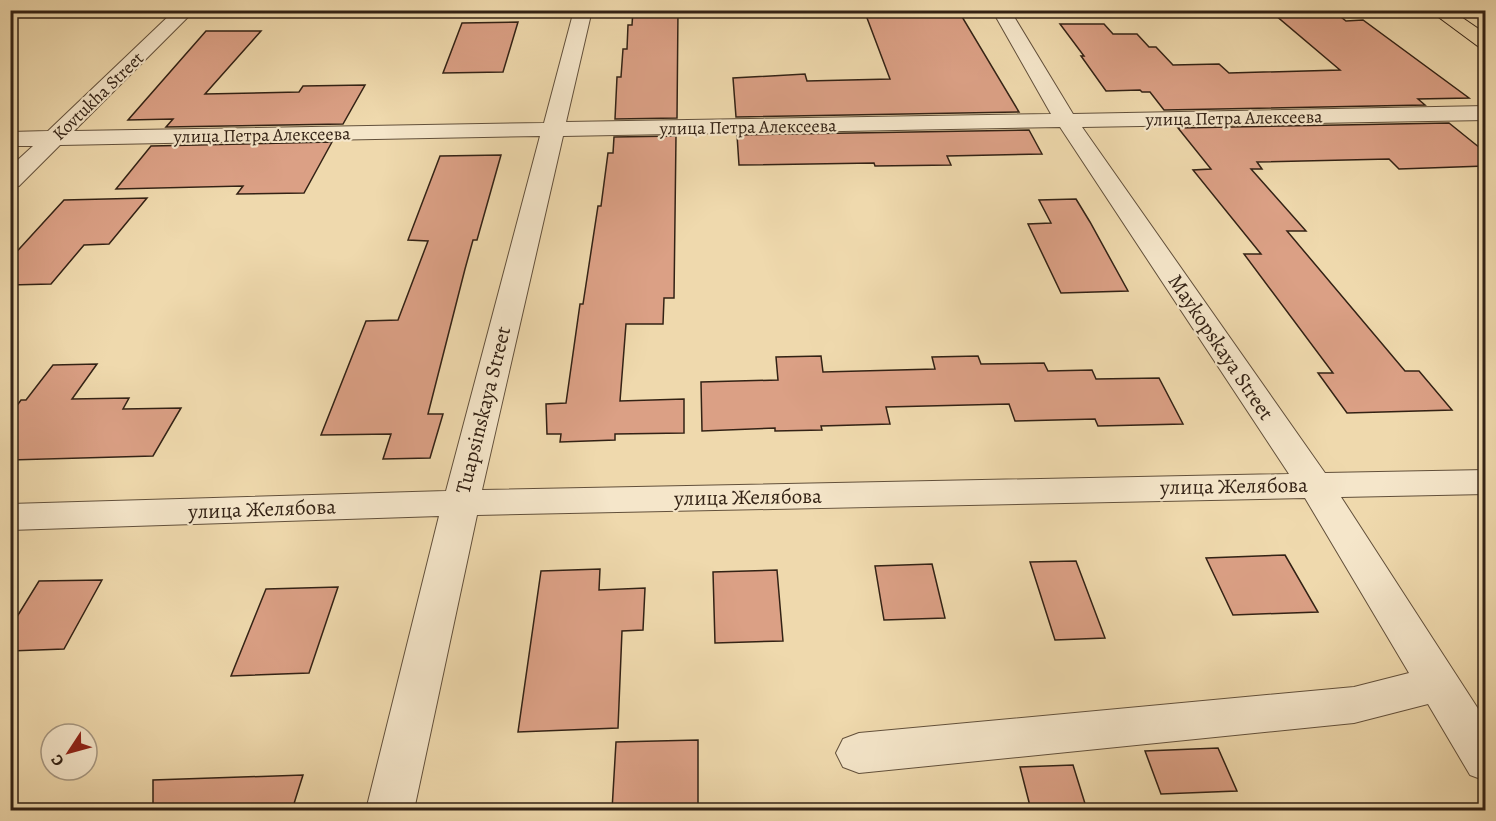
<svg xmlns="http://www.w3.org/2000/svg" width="1496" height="821" viewBox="0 0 1496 821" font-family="Alegreya,serif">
<rect width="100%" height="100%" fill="#efd9ad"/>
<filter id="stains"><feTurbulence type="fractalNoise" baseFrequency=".00333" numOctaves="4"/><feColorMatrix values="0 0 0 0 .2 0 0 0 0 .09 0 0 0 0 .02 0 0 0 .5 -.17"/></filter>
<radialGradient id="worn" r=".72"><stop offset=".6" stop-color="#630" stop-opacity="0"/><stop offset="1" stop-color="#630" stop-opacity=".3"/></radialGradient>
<g fill="#dba085" stroke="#332215" stroke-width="1.5">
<path d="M 633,10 L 678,10 L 677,118 L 615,119 L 617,77 L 621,77 L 623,49 L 627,49 L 628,25 L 632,25 Z"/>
<path d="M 864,10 L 958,10 L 1019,112 L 736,117 L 733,78 L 805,74 L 807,81 L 890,79 Z"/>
<path d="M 1269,10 L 1332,10 L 1346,21 L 1363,20 L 1469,98 L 1418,99 L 1425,105 L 1164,110 L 1150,92 L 1142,92 L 1140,90 L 1106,91 L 1081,56 L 1084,56 L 1060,24 L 1104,24 L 1113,34 L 1137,34 L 1149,47 L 1156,47 L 1173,65 L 1219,64 L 1229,73 L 1340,70 Z"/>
<path d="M 518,22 L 503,72 L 443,73 L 462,23 Z"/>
<path d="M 206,31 L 261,31 L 205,94 L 299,92 L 303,86 L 365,85 L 343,124 L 166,127 L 173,119 L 128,120 Z"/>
<path d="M 1449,123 L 1485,152 L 1485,166 L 1399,169 L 1389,159 L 1257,162 L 1262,169 L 1251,169 L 1306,231 L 1287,231 L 1405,371 L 1419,371 L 1452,410 L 1347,413 L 1318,373 L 1333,373 L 1244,254 L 1261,254 L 1193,170 L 1211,169 L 1178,128 Z"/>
<path d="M 1029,130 L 1042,154 L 947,156 L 951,165 L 875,166 L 874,163 L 739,165 L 737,135 Z"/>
<path d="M 676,136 L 674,298 L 664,298 L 663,324 L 626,324 L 620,401 L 684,399 L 684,433 L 615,434 L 615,440 L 560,442 L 561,434 L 547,434 L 546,404 L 566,403 L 580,304 L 583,304 L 598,206 L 601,206 L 608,153 L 613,153 L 614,137 Z"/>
<path d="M 332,142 L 304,193 L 237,194 L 243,186 L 116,189 L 151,146 Z"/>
<path d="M 501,155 L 477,240 L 473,240 L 465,269 L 428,414 L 443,414 L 430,458 L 383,459 L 391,434 L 321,435 L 366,321 L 398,320 L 428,241 L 408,240 L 440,156 Z"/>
<path d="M 147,198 L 109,244 L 84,245 L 51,284 L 10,285 L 10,259 L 64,200 Z"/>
<path d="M 1076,199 L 1090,222 L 1128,291 L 1061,293 L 1028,224 L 1051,223 L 1039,200 Z"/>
<path d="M 821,356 L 823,372 L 935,369 L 932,357 L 978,356 L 981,364 L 1044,363 L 1048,371 L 1092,370 L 1096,379 L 1159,378 L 1183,424 L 1098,426 L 1095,419 L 1015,421 L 1009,404 L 886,407 L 890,424 L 821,426 L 822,430 L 775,431 L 775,428 L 702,431 L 701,382 L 778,380 L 776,357 Z"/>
<path d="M 97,364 L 72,399 L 129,398 L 123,409 L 181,408 L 153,456 L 10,460 L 10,415 L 21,400 L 26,400 L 53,365 Z"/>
<path d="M 1285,555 L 1318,612 L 1233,615 L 1206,558 Z"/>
<path d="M 1076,561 L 1105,638 L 1055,640 L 1030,562 Z"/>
<path d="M 932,564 L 945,618 L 884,620 L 875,566 Z"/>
<path d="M 600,569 L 599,590 L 645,588 L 643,630 L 622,631 L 618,728 L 518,732 L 541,571 Z"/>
<path d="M 777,570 L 783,641 L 715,643 L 713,572 Z"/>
<path d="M 102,580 L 64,649 L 10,651 L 10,628 L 39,581 Z"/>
<path d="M 338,587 L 309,673 L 231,676 L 266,589 Z"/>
<path d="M 698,740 L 698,810 L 612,810 L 616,742 Z"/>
<path d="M 1218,748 L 1237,791 L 1161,794 L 1145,751 Z"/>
<path d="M 1073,765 L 1087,810 L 1031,810 L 1020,767 Z"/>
<path d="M 303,775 L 292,810 L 153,810 L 153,780 Z"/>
</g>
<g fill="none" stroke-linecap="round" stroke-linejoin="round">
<g stroke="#62503b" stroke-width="2">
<path id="minor" d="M 175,10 L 195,10 L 74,131 L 544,123 L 574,10 L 592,10 L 566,122 L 1051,114 L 992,10 L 1010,10 L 1073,114 L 1486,106 L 1486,120 L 1082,127 L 1325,473 L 1486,470 L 1486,494 L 1341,497 L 1486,721 L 1486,781 L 1470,775 L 1428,704 L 1354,723 L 859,773 L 843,767 L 836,753 L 843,739 L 859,733 L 1354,687 L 1409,673 L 1305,498 L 477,515 L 414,810 L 366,810 L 439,516 L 10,530 L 10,504 L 446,491 L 540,136 L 60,145 L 19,186 L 10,188 L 10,167 L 33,146 L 10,146 L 10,132 L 48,131 ZM 1060,127 L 1289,474 L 482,490 L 563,136 Z"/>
</g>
<g stroke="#332215" stroke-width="2">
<path id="major" d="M 1429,10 L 1451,10 L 1486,34 L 1486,49 L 1479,47 Z"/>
</g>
<use href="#minor" fill="#f5e6ca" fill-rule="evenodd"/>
<use href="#major" fill="#efd9ad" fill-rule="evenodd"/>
</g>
<g text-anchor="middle" stroke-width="4.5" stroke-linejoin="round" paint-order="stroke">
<g font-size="18" fill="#332215" stroke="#f5e6ca">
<text transform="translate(98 96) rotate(-44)" y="6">Kovtukha Street</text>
<text transform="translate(1234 118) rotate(-1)" y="6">улица Петра Алексеева</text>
<text transform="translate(748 127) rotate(-1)" y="6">улица Петра Алексеева</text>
<text transform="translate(262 135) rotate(-1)" y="6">улица Петра Алексеева</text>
</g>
<g font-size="21" fill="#332215" stroke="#f5e6ca">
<text transform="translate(1221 347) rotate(56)" y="7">Maykopskaya Street</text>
<text transform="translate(483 410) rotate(-76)" y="7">Tuapsinskaya Street</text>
<text transform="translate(1234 486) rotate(-1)" y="7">улица Желябова</text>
<text transform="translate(748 497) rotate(-1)" y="7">улица Желябова</text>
<text transform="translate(262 509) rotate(-2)" y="7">улица Желябова</text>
</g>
</g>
<rect width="1496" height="821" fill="none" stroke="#efd9ad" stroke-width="36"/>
<rect x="12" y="12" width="1472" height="797" fill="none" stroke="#332215" stroke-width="3"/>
<rect x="18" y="18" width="1460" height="785" fill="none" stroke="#332215" stroke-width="1.5"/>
<g transform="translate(69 752) rotate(234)"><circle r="28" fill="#f5e6ca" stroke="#a79882" stroke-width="1.5"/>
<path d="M0-4.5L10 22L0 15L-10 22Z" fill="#8f2418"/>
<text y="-9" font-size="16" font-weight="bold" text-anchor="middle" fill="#332215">С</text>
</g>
<rect width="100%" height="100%" filter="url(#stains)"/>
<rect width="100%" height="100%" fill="url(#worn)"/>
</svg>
